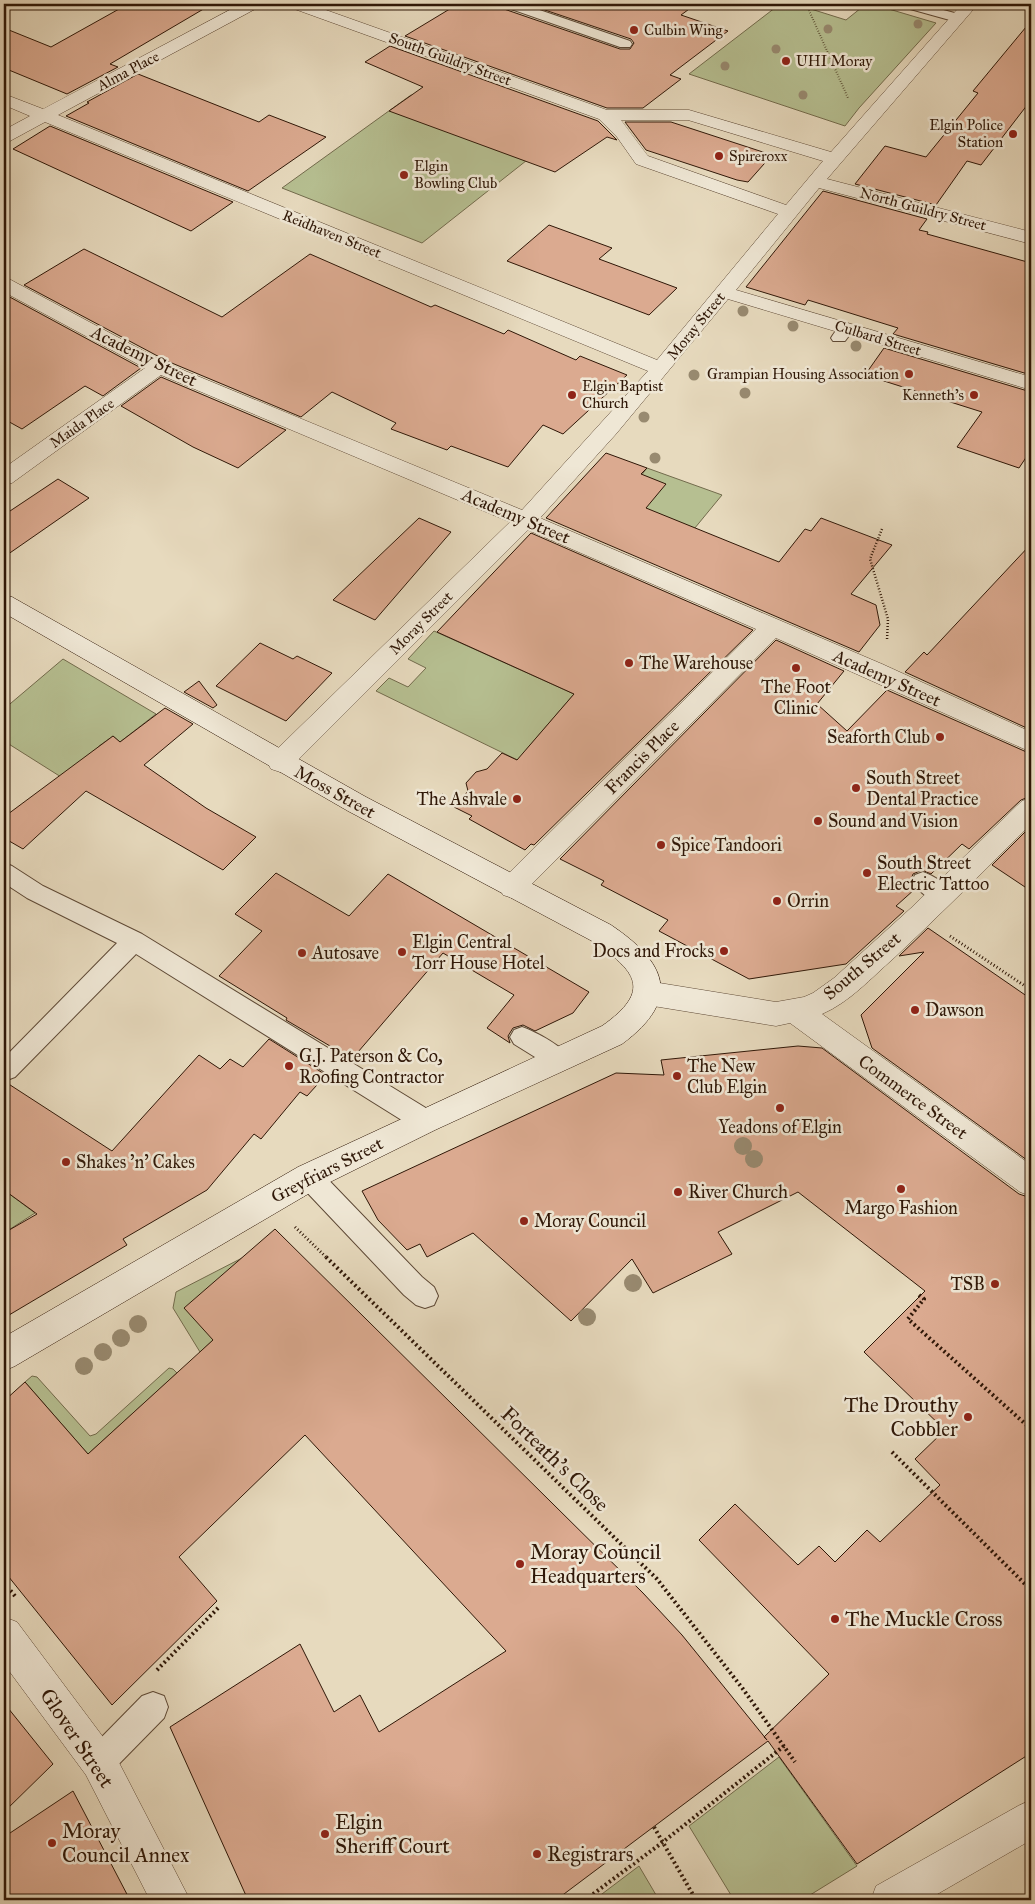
<svg xmlns="http://www.w3.org/2000/svg" width="1035" height="1904" viewBox="0 0 1035 1904" font-family="'IM FELL Great Primer',serif">
<rect width="100%" height="100%" fill="#e7dabe"/>
<filter id="stains"><feTurbulence type="fractalNoise" baseFrequency=".004" numOctaves="4"/><feColorMatrix values="0 0 0 0 .2 0 0 0 0 .09 0 0 0 0 .02 0 0 0 .5 -.17"/></filter>
<radialGradient id="worn" r=".72"><stop offset=".6" stop-color="#630" stop-opacity="0"/><stop offset="1" stop-color="#630" stop-opacity=".3"/></radialGradient>
<g fill="#b6bf91" stroke="#726b4c">
<path d="M 780,4 L 795,4 L 846,20 L 866,4 L 872,4 L 936,23 L 859,108 L 845,126 L 689,74 Z"/>
<path d="M 411,95 L 468,116 L 536,153 L 422,243 L 282,188 Z"/>
<path d="M 647,468 L 722,495 L 685,540 L 621,502 Z"/>
<path d="M 434,631 L 574,694 L 526,750 L 581,791 L 376,691 L 389,678 L 408,687 L 426,668 L 408,659 Z"/>
<path d="M 63,659 L 156,714 L 120,742 L 113,736 L 99,746 L 69,782 L 4,741 L 4,709 Z"/>
<path d="M 4,1190 L 35,1213 L 4,1233 Z"/>
<path d="M 244,1257 L 213,1340 L 200,1352 L 173,1308 L 176,1292 Z"/>
<path d="M 169,1368 L 173,1369 L 177,1373 L 88,1454 L 25,1382 L 32,1376 L 37,1377 L 90,1436 L 96,1434 Z"/>
<path d="M 779,1757 L 857,1866 L 802,1900 L 734,1900 L 689,1826 Z"/>
<path d="M 639,1866 L 659,1900 L 593,1900 L 594,1900 Z"/>
</g>
<g fill="#dbaa90" stroke="#2f1707">
<path d="M 128,4 L 212,4 L 110,64 L 118,67 L 67,94 L 4,68 L 4,28 L 51,47 Z"/>
<path d="M 458,4 L 501,4 L 504,9 L 620,49 L 630,49 L 634,43 L 631,39 L 527,4 L 696,4 L 681,15 L 728,31 L 670,75 L 681,79 L 643,108 L 607,108 L 405,36 Z"/>
<path d="M 1031,21 L 1031,100 L 981,165 L 967,161 L 936,205 L 855,184 L 885,146 L 926,157 L 978,93 L 973,91 Z"/>
<path d="M 390,46 L 598,121 L 617,140 L 607,137 L 555,172 L 389,111 L 423,87 L 365,62 Z"/>
<path d="M 138,74 L 259,122 L 269,115 L 326,137 L 248,191 L 66,116 L 89,103 L 87,102 Z"/>
<path d="M 625,122 L 671,122 L 772,155 L 748,182 L 737,180 L 646,150 Z"/>
<path d="M 50,126 L 233,202 L 191,231 L 13,149 Z"/>
<path d="M 823,191 L 927,219 L 919,230 L 928,232 L 927,234 L 1031,263 L 1031,375 L 893,334 L 898,328 L 808,300 L 805,305 L 746,287 Z"/>
<path d="M 549,225 L 612,248 L 599,259 L 677,288 L 649,315 L 507,261 Z"/>
<path d="M 84,249 L 222,317 L 310,254 L 431,307 L 435,305 L 504,334 L 508,330 L 576,360 L 580,356 L 627,375 L 563,434 L 543,425 L 508,467 L 451,446 L 447,450 L 391,429 L 396,423 L 332,392 L 301,417 L 167,361 L 24,285 Z"/>
<path d="M 6,295 L 141,368 L 103,396 L 85,386 L 22,429 L 4,419 L 4,296 Z"/>
<path d="M 884,348 L 1031,392 L 1031,450 L 1019,468 L 957,447 L 982,412 L 865,375 Z"/>
<path d="M 161,377 L 286,430 L 238,468 L 193,447 L 121,406 Z"/>
<path d="M 606,453 L 647,468 L 641,474 L 666,484 L 646,508 L 779,562 L 805,529 L 811,531 L 821,518 L 892,545 L 851,594 L 876,605 L 880,625 L 859,652 L 546,518 Z"/>
<path d="M 58,479 L 89,498 L 4,557 L 4,515 Z"/>
<path d="M 419,518 L 451,532 L 375,620 L 333,600 Z"/>
<path d="M 531,533 L 753,630 L 534,845 L 531,844 L 525,850 L 469,819 L 472,816 L 454,807 L 468,791 L 466,783 L 476,772 L 487,769 L 502,753 L 517,760 L 574,694 L 437,632 Z"/>
<path d="M 1031,544 L 1031,730 L 905,672 L 924,652 L 927,655 Z"/>
<path d="M 776,640 L 844,671 L 817,704 L 847,731 L 887,690 L 1031,754 L 1031,796 L 1021,800 L 969,849 L 962,844 L 931,874 L 922,870 L 913,874 L 910,882 L 915,889 L 896,906 L 904,911 L 846,964 L 749,979 L 659,931 L 668,920 L 601,885 L 604,881 L 560,859 Z"/>
<path d="M 260,643 L 293,659 L 297,656 L 332,673 L 286,721 L 216,686 Z"/>
<path d="M 199,681 L 217,705 L 213,708 L 184,692 Z"/>
<path d="M 165,708 L 193,724 L 144,765 L 206,808 L 256,837 L 223,870 L 86,791 L 23,849 L 4,838 L 4,817 L 113,736 L 120,742 Z"/>
<path d="M 1031,826 L 1031,891 L 992,865 Z"/>
<path d="M 276,873 L 349,916 L 388,874 L 589,992 L 573,1013 L 535,1031 L 523,1025 L 513,1028 L 508,1036 L 510,1043 L 487,1028 L 514,995 L 443,953 L 352,1059 L 286,1020 L 287,1018 L 219,976 L 262,931 L 235,914 Z"/>
<path d="M 928,928 L 1031,999 L 1031,1163 L 872,1048 L 861,1015 L 924,952 L 899,956 Z"/>
<path d="M 269,1039 L 326,1075 L 307,1096 L 300,1092 L 261,1139 L 254,1134 L 207,1190 L 123,1239 L 127,1245 L 4,1318 L 4,1233 L 37,1214 L 4,1190 L 4,1081 L 112,1151 L 199,1055 L 220,1069 L 230,1059 L 243,1067 Z"/>
<path d="M 798,1046 L 822,1048 L 1019,1194 L 1031,1198 L 1031,1753 L 857,1864 L 768,1741 L 556,1900 L 248,1900 L 170,1727 L 300,1644 L 334,1712 L 360,1695 L 379,1732 L 506,1651 L 305,1435 L 179,1557 L 217,1601 L 112,1705 L 4,1571 L 4,1401 L 25,1382 L 88,1454 L 213,1340 L 184,1308 L 275,1229 L 643,1593 L 682,1635 L 767,1740 L 764,1737 L 829,1674 L 699,1540 L 735,1504 L 798,1565 L 819,1546 L 835,1562 L 867,1530 L 880,1542 L 940,1485 L 915,1459 L 945,1430 L 864,1352 L 925,1291 L 798,1192 L 718,1232 L 732,1254 L 653,1293 L 632,1259 L 571,1321 L 473,1233 L 427,1257 L 420,1244 L 407,1250 L 378,1220 L 362,1191 L 616,1073 L 664,1075 L 661,1060 Z"/>
<path d="M 4,1703 L 53,1764 L 4,1812 Z"/>
<path d="M 73,1791 L 130,1900 L 4,1900 L 4,1837 Z"/>
</g>
<g fill="none" stroke-linecap="round" stroke-linejoin="round">
<g stroke="#5d4835" stroke-width="2">
<g id="lane">
<path d="M 503,4 L 522,4 L 630,41 L 632,44 L 630,47 L 620,47 L 505,7 Z"/>
<path d="M 901,4 L 921,4 L 962,15 L 964,18 L 957,22 L 903,7 Z"/>
<path d="M 846,324 L 852,326 L 854,329 L 845,341 L 833,341 L 831,338 C 835,332 838,326 846,324 Z"/>
<path d="M 4,863 L 12,866 L 43,886 L 142,934 L 434,1113 L 437,1121 L 434,1129 L 425,1132 L 416,1129 L 136,954 L 15,1077 L 7,1080 L 4,1079 L 4,1058 L 117,943 L 27,898 L 4,883 Z"/>
<path d="M 923,872 C 934,876 948,884 954,895 L 951,901 C 950,902 944,904 943,904 C 932,903 916,889 912,881 L 915,875 Z"/>
<path d="M 522,1027 C 536,1032 565,1047 571,1060 L 567,1067 L 559,1070 L 551,1067 L 514,1044 L 510,1037 L 514,1030 Z"/>
<path d="M 309,1166 L 318,1169 L 422,1277 L 434,1287 L 438,1296 L 434,1305 L 425,1308 L 416,1305 L 404,1295 L 300,1185 L 297,1177 L 300,1169 Z"/>
<path d="M 153,1692 L 164,1696 L 168,1707 L 164,1718 L 110,1773 L 99,1777 L 88,1773 L 84,1762 L 88,1751 L 142,1696 Z"/>
</g>
</g>
<g stroke="#5d4835" stroke-width="1">
<g id="street">
<path d="M 241,4 L 261,4 L 259,7 L 58,115 L 657,360 L 778,214 L 636,164 L 617,137 L 599,119 L 289,7 L 287,4 L 309,4 L 607,110 L 689,110 L 831,152 L 962,4 L 978,4 L 827,179 L 1031,232 L 1031,244 L 819,188 L 736,290 L 1031,377 L 1031,390 L 728,299 L 616,434 L 540,518 L 882,664 L 1031,732 L 1031,752 L 776,638 L 521,895 L 512,898 L 503,895 L 499,887 L 503,879 L 756,629 L 528,530 L 289,769 L 280,772 L 271,769 L 267,762 L 271,755 L 510,522 L 161,375 L 12,483 L 4,485 L 4,468 L 145,368 L 4,292 L 4,278 L 11,280 L 166,363 L 522,510 L 648,371 L 45,122 L 10,141 L 4,142 L 4,130 L 30,116 L 4,105 L 4,94 L 43,109 ZM 621,120 L 688,120 L 823,161 L 786,205 L 648,156 Z"/>
<path d="M 1031,798 L 1031,824 C 986,869 941,914 894,958 C 871,978 850,1002 822,1014 L 1031,1165 L 1031,1196 L 1020,1192 L 790,1023 L 776,1026 L 647,1005 L 637,1001 L 633,993 L 637,985 L 647,981 L 776,1002 L 804,997 L 813,993 L 834,978 L 911,908 L 1022,801 Z"/>
<path d="M 4,1617 L 17,1622 L 112,1749 L 190,1900 L 150,1900 L 86,1775 L 4,1664 Z"/>
<path d="M 1031,1800 L 1031,1840 L 927,1900 L 871,1900 L 876,1886 L 1018,1806 Z"/>
</g>
</g>
<g stroke="#2f1707" stroke-width="1">
<path id="secondary" d="M 4,595 L 12,597 L 366,797 L 611,925 C 666,962 683,999 622,1044 L 435,1130 L 320,1187 L 15,1366 L 4,1371 L 4,1337 L 298,1167 L 602,1026 C 653,990 636,971 592,941 L 348,811 L 4,613 Z"/>
</g>
<path stroke="#2f1707" stroke-width="2" stroke-dasharray="0.5 2" stroke-linecap="butt" d="M 808,8 L 848,98"/>
<path stroke="#2f1707" stroke-width="2.5" stroke-dasharray="1 2" stroke-linecap="butt" d="M 882,529 L 870,559 L 888,619 L 887,640"/>
<g stroke="#2f1707" stroke-width="3" stroke-dasharray="1 2.5" stroke-linecap="butt">
<path d="M 434,806 L 445,793"/>
<path d="M 950,936 L 1031,990"/>
<path d="M 295,1227 L 327,1258"/>
</g>
<g stroke="#2f1707" stroke-width="4" stroke-dasharray="2 3" stroke-linecap="butt">
<path d="M 326,1257 L 657,1579 L 743,1689 L 795,1762"/>
<path d="M 919,1295 L 924,1299 L 908,1319 L 1031,1429"/>
<path d="M 892,1452 L 1031,1590"/>
<path d="M 4,1583 L 15,1596"/>
<path d="M 157,1670 L 220,1606"/>
<path d="M 654,1827 L 696,1900"/>
<path d="M 585,1900 L 663,1842 L 784,1746"/>
</g>
<use href="#lane" fill="#efe7d5" fill-rule="evenodd"/>
<use href="#street" fill="#efe7d5" fill-rule="evenodd"/>
<use href="#secondary" fill="#efe7d5" fill-rule="evenodd"/>
</g>
<g fill="#988a70">
<circle cx="918" cy="24" r="4.5"/>
<circle cx="828" cy="29" r="4.5"/>
<circle cx="776" cy="49" r="4.5"/>
<circle cx="725" cy="66" r="4.5"/>
<circle cx="803" cy="95" r="4.5"/>
<circle cx="743" cy="311" r="5.5"/>
<circle cx="793" cy="326" r="5.5"/>
<circle cx="856" cy="346" r="5.5"/>
<circle cx="694" cy="375" r="5.5"/>
<circle cx="745" cy="393" r="5.5"/>
<circle cx="644" cy="417" r="5.5"/>
<circle cx="655" cy="458" r="5.5"/>
<circle cx="743" cy="1146" r="9"/>
<circle cx="754" cy="1159" r="9"/>
<circle cx="633" cy="1283" r="9"/>
<circle cx="587" cy="1317" r="9"/>
<circle cx="138" cy="1324" r="9"/>
<circle cx="121" cy="1338" r="9"/>
<circle cx="103" cy="1352" r="9"/>
<circle cx="84" cy="1366" r="9"/>
</g>
<g fill="#8f2418" stroke="#efe7d5" stroke-width="2">
<circle cx="634" cy="30" r="5"/>
<circle cx="786" cy="61" r="5"/>
<circle cx="1013" cy="134" r="5"/>
<circle cx="719" cy="156" r="5"/>
<circle cx="404" cy="175" r="5"/>
<circle cx="909" cy="374" r="5"/>
<circle cx="572" cy="395" r="5"/>
<circle cx="974" cy="395" r="5"/>
<circle cx="629" cy="663" r="5"/>
<circle cx="796" cy="668" r="5"/>
<circle cx="940" cy="737" r="5"/>
<circle cx="856" cy="788" r="5"/>
<circle cx="517" cy="799" r="5"/>
<circle cx="818" cy="821" r="5"/>
<circle cx="661" cy="845" r="5"/>
<circle cx="867" cy="873" r="5"/>
<circle cx="777" cy="901" r="5"/>
<circle cx="724" cy="951" r="5"/>
<circle cx="402" cy="952" r="5"/>
<circle cx="302" cy="953" r="5"/>
<circle cx="915" cy="1010" r="5"/>
<circle cx="289" cy="1066" r="5"/>
<circle cx="677" cy="1076" r="5"/>
<circle cx="780" cy="1108" r="5"/>
<circle cx="66" cy="1162" r="5"/>
<circle cx="901" cy="1189" r="5"/>
<circle cx="678" cy="1192" r="5"/>
<circle cx="524" cy="1221" r="5"/>
<circle cx="995" cy="1284" r="5"/>
<circle cx="968" cy="1417" r="5"/>
<circle cx="520" cy="1564" r="5"/>
<circle cx="835" cy="1619" r="5"/>
<circle cx="325" cy="1834" r="5"/>
<circle cx="52" cy="1843" r="5"/>
<circle cx="537" cy="1854" r="5"/>
</g>
<g text-anchor="middle" stroke-width="5" stroke-linejoin="round" paint-order="stroke">
<g font-size="15" fill="#2f1707" stroke="#efe7d5" text-anchor="start">
<text x="644" y="35">Culbin Wing</text>
<text x="796" y="66">UHI Moray</text>
<text x="1003" y="130" text-anchor="end">Elgin Police<tspan x="1003" dy="17">Station</tspan></text>
<text x="729" y="161">Spireroxx</text>
<text x="414" y="171">Elgin<tspan x="414" dy="17">Bowling Club</tspan></text>
<text x="899" y="379" text-anchor="end">Grampian Housing Association</text>
<text x="582" y="391">Elgin Baptist<tspan x="582" dy="17">Church</tspan></text>
<text x="964" y="400" text-anchor="end">Kenneth's</text>
</g>
<g font-size="15" fill="#2f1707" stroke="#efe7d5">
<text transform="translate(450 59) rotate(20)" y="5">South Guildry Street</text>
<text transform="translate(128 71) rotate(-28)" y="5">Alma Place</text>
<text transform="translate(923 209) rotate(15)" y="5">North Guildry Street</text>
<text transform="translate(332 234) rotate(22)" y="5">Reidhaven Street</text>
<text transform="translate(696 326) rotate(-51)" y="5">Moray Street</text>
<text transform="translate(878 338) rotate(17)" y="5">Culbard Street</text>
<text transform="translate(82 423) rotate(-35)" y="5">Maida Place</text>
<text transform="translate(421 623) rotate(-45)" y="5">Moray Street</text>
</g>
<g font-size="18" fill="#2f1707" stroke="#efe7d5">
<text transform="translate(144 356) rotate(26)" y="6">Academy Street</text>
<text transform="translate(516 516) rotate(23)" y="6">Academy Street</text>
<text transform="translate(887 678) rotate(24)" y="6">Academy Street</text>
<text transform="translate(642 757) rotate(-45)" y="6">Francis Place</text>
<text transform="translate(335 792) rotate(29)" y="6">Moss Street</text>
<text transform="translate(862 966) rotate(-40)" y="6">South Street</text>
<text transform="translate(913 1097) rotate(36)" y="6">Commerce Street</text>
<text transform="translate(327 1170) rotate(-27)" y="6">Greyfriars Street</text>
</g>
<g font-size="18" fill="#2f1707" stroke="#efe7d5" text-anchor="start">
<text x="639" y="669">The Warehouse</text>
<text x="796" y="693" text-anchor="middle">The Foot<tspan x="796" dy="21">Clinic</tspan></text>
<text x="930" y="743" text-anchor="end">Seaforth Club</text>
<text x="866" y="784">South Street<tspan x="866" dy="21">Dental Practice</tspan></text>
<text x="507" y="805" text-anchor="end">The Ashvale</text>
<text x="828" y="827">Sound and Vision</text>
<text x="671" y="851">Spice Tandoori</text>
<text x="877" y="869">South Street<tspan x="877" dy="21">Electric Tattoo</tspan></text>
<text x="787" y="907">Orrin</text>
<text x="412" y="948">Elgin Central<tspan x="412" dy="21">Torr House Hotel</tspan></text>
<text x="714" y="957" text-anchor="end">Docs and Frocks</text>
<text x="312" y="959">Autosave</text>
<text x="925" y="1016">Dawson</text>
<text x="299" y="1062">G.J. Paterson &amp; Co,<tspan x="299" dy="21">Roofing Contractor</tspan></text>
<text x="687" y="1072">The New<tspan x="687" dy="21">Club Elgin</tspan></text>
<text x="780" y="1133" text-anchor="middle">Yeadons of Elgin</text>
<text x="76" y="1168">Shakes 'n' Cakes</text>
<text x="688" y="1198">River Church</text>
<text x="901" y="1214" text-anchor="middle">Margo Fashion</text>
<text x="534" y="1227">Moray Council</text>
<text x="985" y="1290" text-anchor="end">TSB</text>
</g>
<g font-size="21" fill="#2f1707" stroke="#efe7d5" text-anchor="start">
<text x="958" y="1412" text-anchor="end">The Drouthy<tspan x="958" dy="24">Cobbler</tspan></text>
<text x="530" y="1559">Moray Council<tspan x="530" dy="24">Headquarters</tspan></text>
<text x="845" y="1626">The Muckle Cross</text>
<text x="335" y="1829">Elgin<tspan x="335" dy="24">Sheriff Court</tspan></text>
<text x="62" y="1838">Moray<tspan x="62" dy="24">Council Annex</tspan></text>
<text x="547" y="1861">Registrars</text>
</g>
<g font-size="21" fill="#2f1707" stroke="#efe7d5">
<text transform="translate(555 1459) rotate(44)" y="7">Forteath's Close</text>
<text transform="translate(77 1738) rotate(56)" y="7">Glover Street</text>
</g>
</g>
<rect width="1035" height="1904" fill="none" stroke="#e7dabe" stroke-width="20"/>
<rect x="5" y="5" width="1025" height="1894" fill="none" stroke="#2f1707" stroke-width="2.5"/>
<rect x="10" y="10" width="1015" height="1884" fill="none" stroke="#2f1707"/>
<rect width="100%" height="100%" filter="url(#stains)"/>
<rect width="100%" height="100%" fill="url(#worn)"/>
</svg>
